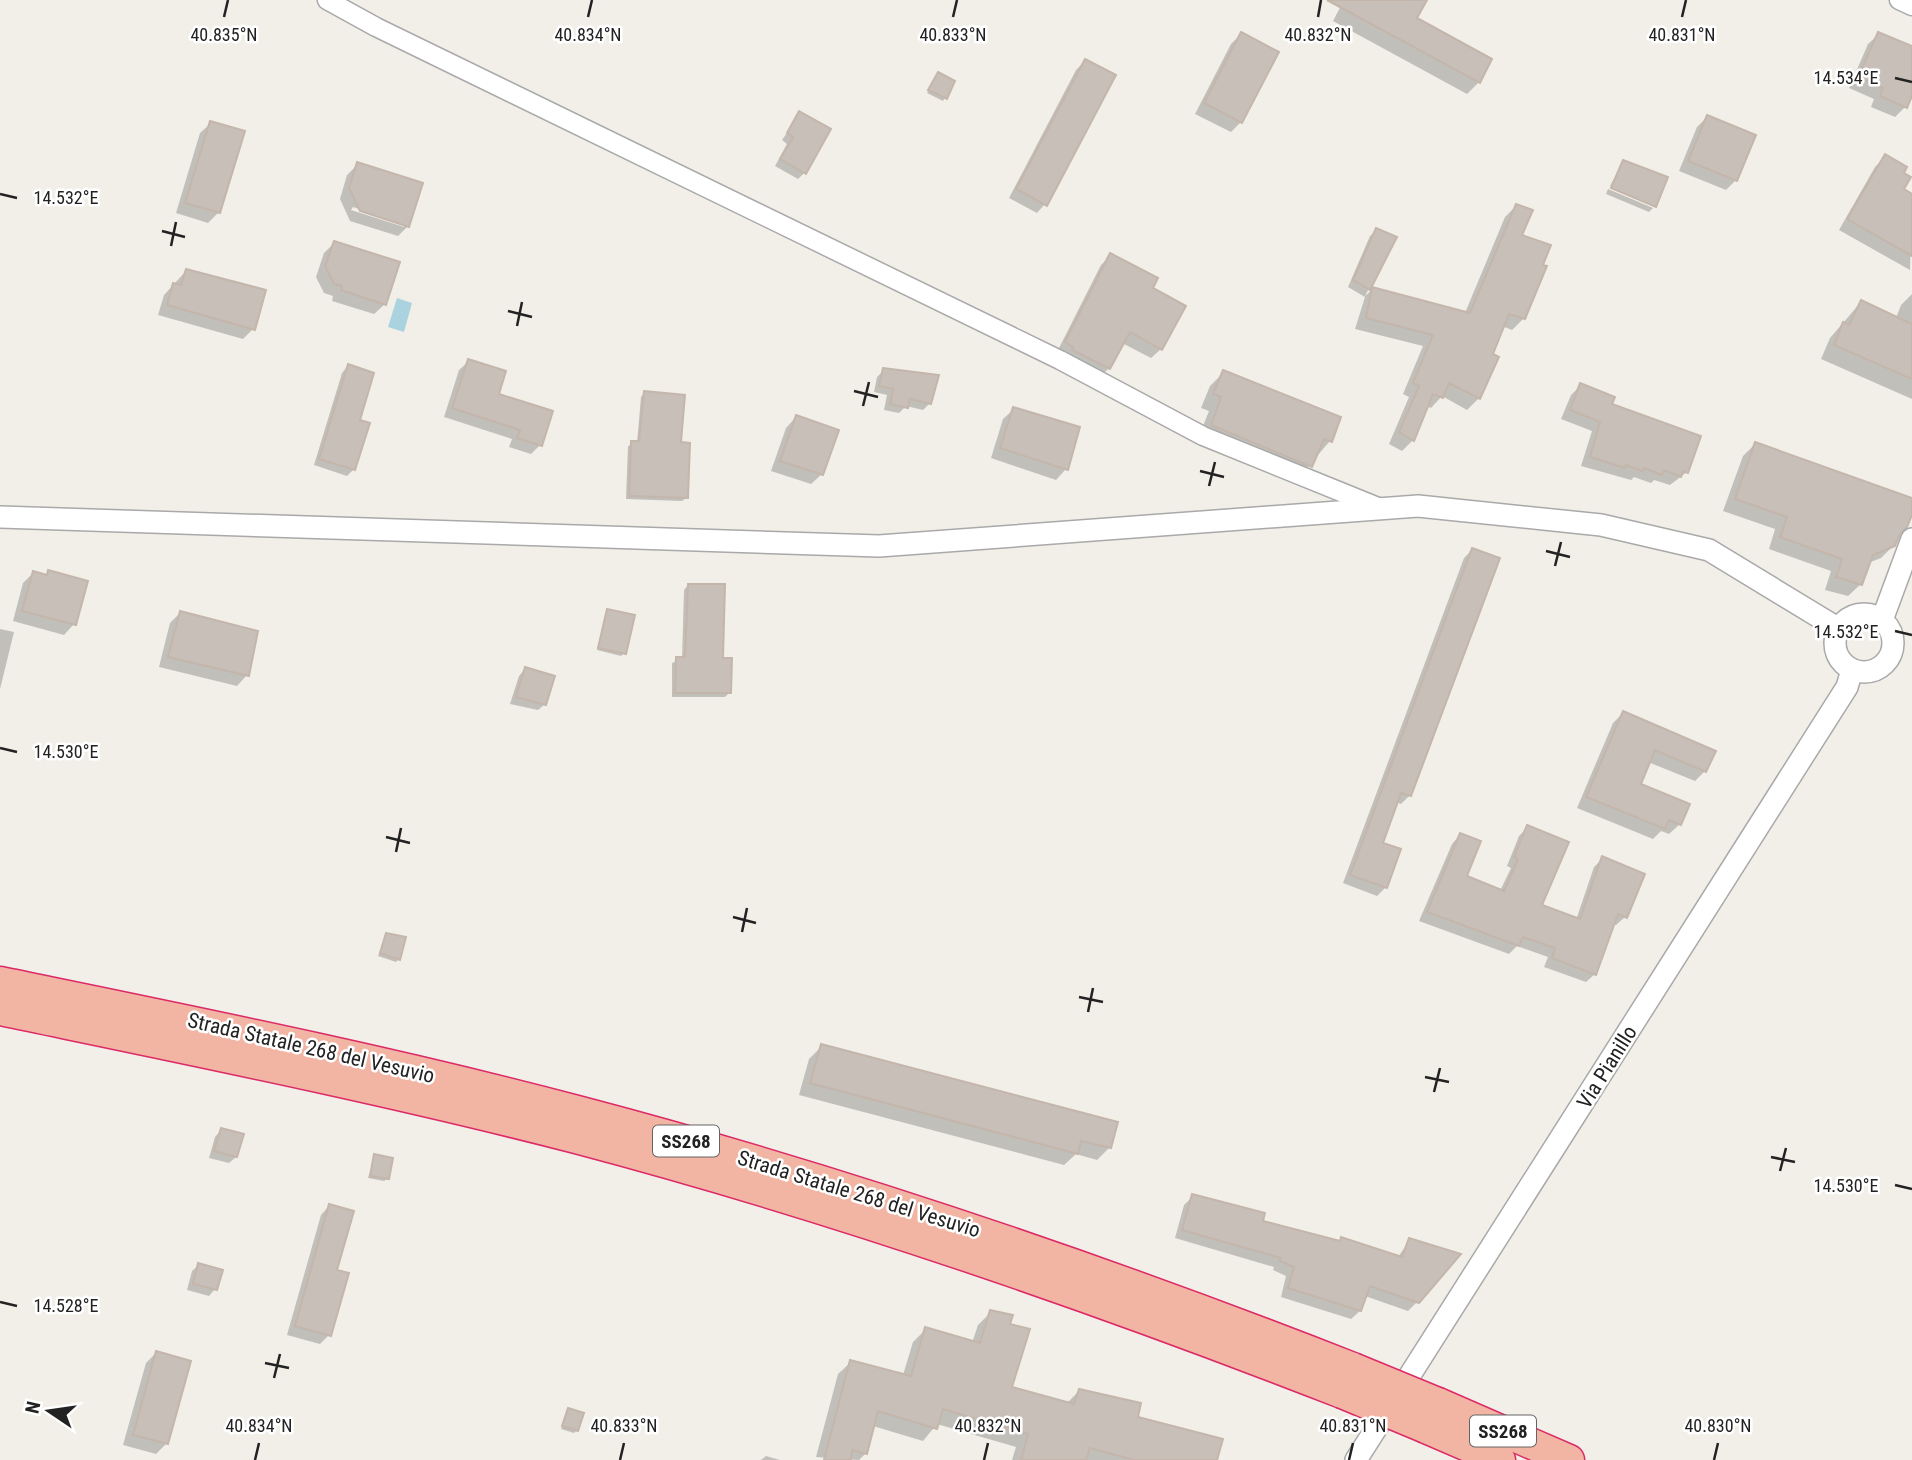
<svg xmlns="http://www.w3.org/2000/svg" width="1912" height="1460" viewBox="0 0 1912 1460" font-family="'Roboto Condensed',sans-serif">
<rect width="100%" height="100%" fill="#f2efe9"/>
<path fill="#aad3df" d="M 397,298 L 412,303 L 404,332 L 388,327 Z"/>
<g fill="#0003" fill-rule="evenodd">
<path d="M 1344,0 L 1425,0 L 1415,18 L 1479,82 L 1467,94 L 1333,21 Z"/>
<path d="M 1241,34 L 1241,122 L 1231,132 L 1195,114 L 1231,44 Z"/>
<path d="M 1879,34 L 1912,48 L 1912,91 L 1905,107 L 1895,117 L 1871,107 L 1874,99 L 1849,88 L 1868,44 Z"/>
<path d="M 1085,61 L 1045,204 L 1037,213 L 1009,198 L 1076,70 Z"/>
<path d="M 938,74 L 945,98 L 943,101 L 927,93 Z"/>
<path d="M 800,114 L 804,173 L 798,179 L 775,166 L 787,144 L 782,140 Z"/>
<path d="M 1707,117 L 1736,180 L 1726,190 L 1679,171 L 1697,127 Z"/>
<path d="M 211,123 L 242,133 L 218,213 L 208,223 L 176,213 L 200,133 Z"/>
<path d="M 1885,157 L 1902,174 L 1902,190 L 1912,196 L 1910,270 L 1839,230 L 1875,167 Z"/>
<path d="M 1623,162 L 1666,178 L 1654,206 L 1610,186 Z"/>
<path d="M 358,164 L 408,226 L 398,236 L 350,221 L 340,199 L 347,175 ZM 353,207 L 404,223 L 404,227 L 351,210 Z"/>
<path d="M 1608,189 L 1653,208 L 1649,212 L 1606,194 Z"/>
<path d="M 1516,206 L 1524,318 L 1512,330 L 1502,326 L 1491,355 L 1497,358 L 1479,398 L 1467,410 L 1442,396 L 1431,408 L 1426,406 L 1413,440 L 1402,451 L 1389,444 L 1409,397 L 1403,394 L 1423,346 L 1355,329 L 1365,297 L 1348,287 L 1370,236 L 1377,230 L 1395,237 L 1365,296 L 1373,289 L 1465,313 L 1505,217 Z"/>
<path d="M 334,243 L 385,304 L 374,314 L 332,301 L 333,296 L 324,293 L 316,277 L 324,253 Z"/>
<path d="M 1110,256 L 1150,288 L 1161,349 L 1151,358 L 1122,343 L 1109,368 L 1099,378 L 1057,352 L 1101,265 Z"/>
<path d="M 186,271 L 253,329 L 243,339 L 158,315 L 164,295 Z"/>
<path d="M 1912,294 L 1912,399 L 1821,359 L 1830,338 L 1861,302 L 1896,318 L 1901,305 Z"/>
<path d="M 469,361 L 540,445 L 531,454 L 509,447 L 512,439 L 444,417 L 459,370 Z"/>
<path d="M 348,366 L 358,421 L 354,469 L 347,476 L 314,465 L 342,373 Z"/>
<path d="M 884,370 L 936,376 L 930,403 L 923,410 L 906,406 L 899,413 L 884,410 L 887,395 L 874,392 L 877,377 Z"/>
<path d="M 1224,372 L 1330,441 L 1296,480 L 1198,439 L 1209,411 L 1201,408 L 1210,386 Z"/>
<path d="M 1581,385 L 1609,405 L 1687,472 L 1670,485 L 1654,480 L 1651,483 L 1634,477 L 1631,480 L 1581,466 L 1592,431 L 1561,419 L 1571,395 Z"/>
<path d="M 644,393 L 679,444 L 686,498 L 682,501 L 626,499 L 628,446 L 637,443 L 641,397 Z"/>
<path d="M 1014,409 L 1078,428 L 1066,469 L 1056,480 L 991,458 L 1003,419 Z"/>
<path d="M 796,417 L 822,474 L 811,484 L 771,471 L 786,428 Z"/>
<path d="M 1755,444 L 1912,500 L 1912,510 L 1894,545 L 1881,558 L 1868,563 L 1861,584 L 1848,596 L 1825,590 L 1831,571 L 1769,549 L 1775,529 L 1723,511 L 1743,456 Z"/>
<path d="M 1472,550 L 1410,795 L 1401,804 L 1396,802 L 1381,844 L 1386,887 L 1377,896 L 1343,883 L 1464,558 Z"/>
<path d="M 49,572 L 74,624 L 64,635 L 13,621 L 23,583 L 33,573 L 45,576 Z"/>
<path d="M 688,585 L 721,659 L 729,693 L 725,697 L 672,697 L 672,663 L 682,659 L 684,590 Z"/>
<path d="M 608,611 L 624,653 L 621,656 L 597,650 Z"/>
<path d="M 180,613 L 247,675 L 237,686 L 159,667 L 170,623 Z"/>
<path d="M 0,629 L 14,632 L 0,689 Z"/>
<path d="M 525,669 L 545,704 L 538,710 L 510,704 L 519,676 Z"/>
<path d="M 1623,713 L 1705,771 L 1695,781 L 1648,762 L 1638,785 L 1680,824 L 1669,834 L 1661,831 L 1653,839 L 1577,808 L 1613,723 Z"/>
<path d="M 1528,827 L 1540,906 L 1576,920 L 1594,867 L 1603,858 L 1625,917 L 1616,925 L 1613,924 L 1595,974 L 1586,982 L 1544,967 L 1548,957 L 1517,946 L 1509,954 L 1419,921 L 1452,844 L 1460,835 L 1464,877 L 1500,891 L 1511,868 L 1507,866 L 1519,836 Z"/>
<path d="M 386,935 L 399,959 L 396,962 L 378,956 Z"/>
<path d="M 822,1046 L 1110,1147 L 1097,1160 L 1076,1154 L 1064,1165 L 799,1095 L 809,1059 Z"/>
<path d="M 221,1130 L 236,1157 L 229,1163 L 209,1158 L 215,1137 Z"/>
<path d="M 375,1156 L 387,1179 L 384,1181 L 368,1178 Z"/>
<path d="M 1193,1196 L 1260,1222 L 1338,1243 L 1342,1239 L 1398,1257 L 1410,1240 L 1417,1302 L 1408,1311 L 1365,1296 L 1360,1311 L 1351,1319 L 1281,1297 L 1286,1276 L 1273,1270 L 1274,1267 L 1175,1238 L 1184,1205 Z"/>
<path d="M 329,1206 L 329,1335 L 320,1344 L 287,1335 L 321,1215 Z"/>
<path d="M 199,1265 L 215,1289 L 209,1296 L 187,1290 L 192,1271 Z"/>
<path d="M 991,1312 L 1008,1325 L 1010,1388 L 1066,1404 L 1079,1391 L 1216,1460 L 1012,1460 L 1016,1447 L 937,1424 L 923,1441 L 873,1426 L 866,1453 L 859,1460 L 816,1457 L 838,1374 L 851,1362 L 903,1375 L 913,1342 L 926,1329 L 972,1343 L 978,1325 Z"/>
<path d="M 156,1353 L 166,1444 L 156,1454 L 123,1445 L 146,1363 Z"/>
<path d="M 569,1410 L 577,1430 L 574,1433 L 561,1429 Z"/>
<path d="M 766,1456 L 780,1460 L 761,1460 Z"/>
</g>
<g fill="#c7bfb8" stroke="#c4b6ab" stroke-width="2">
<path d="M 1327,0 L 1427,0 L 1417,18 L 1492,59 L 1480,83 Z"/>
<path d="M 1241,32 L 1279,52 L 1242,123 L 1204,103 Z"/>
<path d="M 1878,32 L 1912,46 L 1912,96 L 1907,108 L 1880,96 L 1883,88 L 1858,77 Z"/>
<path d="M 1085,59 L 1116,75 L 1047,206 L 1016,189 Z"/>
<path d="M 938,72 L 955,81 L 947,99 L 928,90 Z"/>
<path d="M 799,111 L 831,129 L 806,174 L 780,159 L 793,137 L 787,133 Z"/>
<path d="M 1707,115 L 1756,135 L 1737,181 L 1688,161 Z"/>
<path d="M 210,121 L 245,131 L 220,213 L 185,203 Z"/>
<path d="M 1885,154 L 1907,167 L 1904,173 L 1911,177 L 1904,189 L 1912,194 L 1912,256 L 1847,219 Z"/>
<path d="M 1623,160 L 1668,177 L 1656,207 L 1611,188 Z"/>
<path d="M 357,162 L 423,183 L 409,227 L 360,211 L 349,188 Z"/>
<path d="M 1516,204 L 1533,210 L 1522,235 L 1551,245 L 1543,265 L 1547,266 L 1525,319 L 1509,314 L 1493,354 L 1499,357 L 1480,399 L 1449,383 L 1443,398 L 1433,394 L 1414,441 L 1399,432 L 1419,386 L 1413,383 L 1433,335 L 1366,318 L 1372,287 L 1470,313 Z"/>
<path d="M 1376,228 L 1397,237 L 1370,290 L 1353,280 Z"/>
<path d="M 334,241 L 400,262 L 386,305 L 341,290 L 342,286 L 334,284 L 325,266 Z"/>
<path d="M 1110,253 L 1158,278 L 1153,288 L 1186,306 L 1162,350 L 1130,332 L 1110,369 L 1072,350 L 1073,347 L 1065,342 Z"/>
<path d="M 186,269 L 266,290 L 255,330 L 167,305 L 173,283 L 181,285 Z"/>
<path d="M 1861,300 L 1912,324 L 1912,379 L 1834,345 L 1843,322 L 1849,325 Z"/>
<path d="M 468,359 L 506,371 L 499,394 L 553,411 L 542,446 L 517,438 L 520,430 L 452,408 Z"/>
<path d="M 348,364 L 374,373 L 360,420 L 370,423 L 355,470 L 319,459 Z"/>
<path d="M 883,368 L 939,375 L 931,404 L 910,399 L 908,408 L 890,404 L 893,389 L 879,386 Z"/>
<path d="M 1223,370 L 1341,417 L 1332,442 L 1324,439 L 1312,467 L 1211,425 L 1221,397 L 1213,394 Z"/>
<path d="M 1580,383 L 1615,397 L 1612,404 L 1701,436 L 1688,473 L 1683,471 L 1681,477 L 1664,470 L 1662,475 L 1644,468 L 1642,471 L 1626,465 L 1625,468 L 1590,457 L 1600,422 L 1570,410 Z"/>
<path d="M 644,391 L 685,395 L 681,442 L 690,443 L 688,498 L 629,496 L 631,441 L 639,441 Z"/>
<path d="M 1013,407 L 1080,427 L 1068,470 L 1000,448 Z"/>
<path d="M 796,415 L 839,430 L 823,475 L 780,461 Z"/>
<path d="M 1755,442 L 1912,498 L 1912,515 L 1907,527 L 1900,534 L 1895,546 L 1873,555 L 1862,585 L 1836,577 L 1842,559 L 1780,537 L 1787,517 L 1735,499 Z"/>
<path d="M 1472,548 L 1500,558 L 1411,796 L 1401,793 L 1383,843 L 1401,849 L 1387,888 L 1350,875 Z"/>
<path d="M 48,570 L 88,581 L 76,625 L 22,611 L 33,571 L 47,575 Z"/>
<path d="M 688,584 L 725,584 L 723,658 L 732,658 L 731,693 L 675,693 L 676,657 L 685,657 Z"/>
<path d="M 607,609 L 635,615 L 626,654 L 598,648 Z"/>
<path d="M 180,611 L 258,631 L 249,676 L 168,657 Z"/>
<path d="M 525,667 L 555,676 L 546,705 L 516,697 Z"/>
<path d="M 1623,711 L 1716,751 L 1706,772 L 1655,750 L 1641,784 L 1690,804 L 1681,825 L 1669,820 L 1665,829 L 1586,797 Z"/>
<path d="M 1527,825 L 1569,842 L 1542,905 L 1580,919 L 1602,856 L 1645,874 L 1627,918 L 1618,914 L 1596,975 L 1552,958 L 1555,948 L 1523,937 L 1519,946 L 1427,912 L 1460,833 L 1481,841 L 1467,876 L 1504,891 L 1518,859 L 1514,857 Z"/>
<path d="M 386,933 L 406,937 L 400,960 L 380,953 Z"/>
<path d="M 821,1044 L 1118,1122 L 1111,1148 L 1081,1141 L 1078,1154 L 810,1083 Z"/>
<path d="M 221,1128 L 244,1134 L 237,1157 L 214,1151 Z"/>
<path d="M 374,1154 L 393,1158 L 389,1179 L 370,1176 Z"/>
<path d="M 1192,1194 L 1265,1213 L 1263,1221 L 1340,1241 L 1341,1237 L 1402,1257 L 1409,1238 L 1461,1254 L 1419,1303 L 1370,1286 L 1361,1311 L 1288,1288 L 1294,1267 L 1280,1261 L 1281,1258 L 1182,1230 Z"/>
<path d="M 329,1204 L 354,1211 L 337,1270 L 349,1273 L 331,1336 L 295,1326 Z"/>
<path d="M 198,1263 L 223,1270 L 217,1290 L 193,1284 Z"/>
<path d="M 990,1310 L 1013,1315 L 1010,1324 L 1030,1329 L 1012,1387 L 1074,1404 L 1079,1389 L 1141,1403 L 1138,1417 L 1223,1439 L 1217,1460 L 1134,1460 L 1090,1448 L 1086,1460 L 1021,1460 L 1028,1434 L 943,1409 L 937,1429 L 878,1411 L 867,1454 L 852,1450 L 851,1460 L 824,1460 L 850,1360 L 911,1376 L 925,1327 L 980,1343 Z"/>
<path d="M 156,1351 L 191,1361 L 168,1444 L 133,1435 Z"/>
<path d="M 568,1408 L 584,1413 L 578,1431 L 562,1426 Z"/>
</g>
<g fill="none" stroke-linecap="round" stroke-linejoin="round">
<g stroke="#a9a9a9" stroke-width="21">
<g id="minor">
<path d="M 327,0 L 376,27 L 1060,360 L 1203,436 L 1383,509"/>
<path d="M 1899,0 L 1912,6"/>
</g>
</g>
<g stroke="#a9a9a9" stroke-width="24">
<g id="tertiary">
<path d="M 0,517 L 879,546 L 1418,506 L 1601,525 L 1709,550 L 1839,629"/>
<circle cx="1864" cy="643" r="29"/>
<path d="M 1882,620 L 1912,539"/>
<path d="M 1356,1460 L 1847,687 L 1852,670"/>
</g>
</g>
<g stroke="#dc2a67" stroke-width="33">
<g id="trunk">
<path d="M 0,982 C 194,1022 389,1061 581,1112 C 843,1181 1100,1269 1353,1368"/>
<path d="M 0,1010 C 192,1050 386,1089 576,1138 C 837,1207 1091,1295 1342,1393"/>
<path d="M 1438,1403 L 1569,1460"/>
<path d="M 1426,1428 L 1500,1460"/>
</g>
</g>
<use href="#minor" stroke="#fff" stroke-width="18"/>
<use href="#tertiary" stroke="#fff" stroke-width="21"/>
<use href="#trunk" stroke="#f2b4a3" stroke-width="30"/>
<g stroke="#dc2a67" stroke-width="33" stroke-linecap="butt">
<g id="trunk-bridge">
<path d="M 1353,1368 L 1438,1403"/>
<path d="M 1342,1393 L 1426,1428"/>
</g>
</g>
<use href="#trunk-bridge" stroke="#f2b4a3" stroke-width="30"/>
</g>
<path fill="none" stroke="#222" stroke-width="2.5" d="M 224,17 L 228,0M 588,17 L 592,0M 953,17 L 957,0M 1318,17 L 1321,0M 1682,17 L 1686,0M 1895,78 L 1912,82M 0,194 L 17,198M 162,231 L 185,237M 171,246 L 176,222M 508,311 L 532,317M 517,326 L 522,302M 854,391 L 878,397M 863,406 L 869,382M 1200,471 L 1224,477M 1209,486 L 1215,462M 1546,551 L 1570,557M 1555,566 L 1561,542M 1895,631 L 1912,635M 0,748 L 17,752M 386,837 L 410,843M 396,852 L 401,828M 733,917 L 756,923M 742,932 L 747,908M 1079,997 L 1103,1002M 1088,1012 L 1093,988M 1425,1077 L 1449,1082M 1434,1092 L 1440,1068M 1771,1157 L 1795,1162M 1780,1171 L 1786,1148M 1895,1185 L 1912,1189M 0,1302 L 17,1306M 265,1363 L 289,1368M 274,1378 L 280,1354M 255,1460 L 259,1443M 620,1460 L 624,1443M 984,1460 L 988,1443M 1349,1460 L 1353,1443M 1714,1460 L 1718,1443"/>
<g text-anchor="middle" stroke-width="5" stroke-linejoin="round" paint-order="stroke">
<g fill="#fff" stroke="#646464" stroke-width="2">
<rect x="653" y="1125.5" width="66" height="31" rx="5"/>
<rect x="1470" y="1415.5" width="66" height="31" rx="5"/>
</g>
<g font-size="19" font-weight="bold" fill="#222">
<text x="686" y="1148">SS268</text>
<text x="1503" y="1438">SS268</text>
</g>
<g font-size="21" fill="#222" stroke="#fff">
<text transform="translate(311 1048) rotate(13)" y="7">Strada Statale 268 del Vesuvio</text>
<text transform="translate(1607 1067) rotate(-58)" y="7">Via Pianillo</text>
<text transform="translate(859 1194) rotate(17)" y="7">Strada Statale 268 del Vesuvio</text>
</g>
</g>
<g font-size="18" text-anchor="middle" fill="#222" stroke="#fff" stroke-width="5" stroke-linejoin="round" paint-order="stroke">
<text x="588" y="41">40.834°N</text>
<text x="953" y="41">40.833°N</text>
<text x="1318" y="41">40.832°N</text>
<text x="1682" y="41">40.831°N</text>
<text x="224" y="41">40.835°N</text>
<text x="1846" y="84">14.534°E</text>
<text x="66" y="204">14.532°E</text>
<text x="1846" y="638">14.532°E</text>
<text x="66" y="758">14.530°E</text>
<text x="1846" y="1192">14.530°E</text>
<text x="66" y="1312">14.528°E</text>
<text x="259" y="1432">40.834°N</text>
<text x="624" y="1432">40.833°N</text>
<text x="988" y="1432">40.832°N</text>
<text x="1353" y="1432">40.831°N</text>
<text x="1718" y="1432">40.830°N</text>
</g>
<g transform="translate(49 1411) rotate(283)" stroke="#ffffff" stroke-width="5" paint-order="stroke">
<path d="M0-5L12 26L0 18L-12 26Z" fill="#222222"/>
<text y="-10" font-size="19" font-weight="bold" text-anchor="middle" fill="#222222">N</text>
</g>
</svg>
